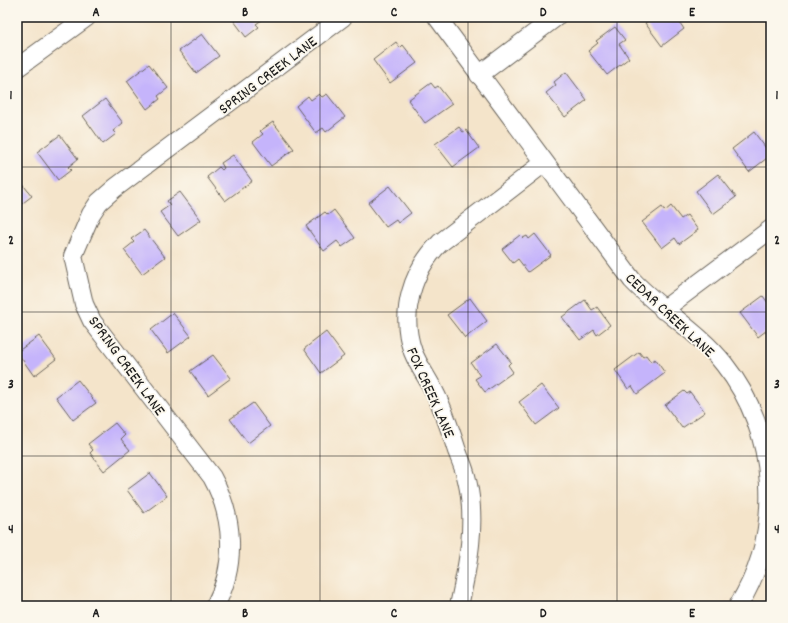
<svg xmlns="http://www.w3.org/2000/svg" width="788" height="623" viewBox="0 0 788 623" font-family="Dekko,sans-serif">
<rect width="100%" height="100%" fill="#fbf7ec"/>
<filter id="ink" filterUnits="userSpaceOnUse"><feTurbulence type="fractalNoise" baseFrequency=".025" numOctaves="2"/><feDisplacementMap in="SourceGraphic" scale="8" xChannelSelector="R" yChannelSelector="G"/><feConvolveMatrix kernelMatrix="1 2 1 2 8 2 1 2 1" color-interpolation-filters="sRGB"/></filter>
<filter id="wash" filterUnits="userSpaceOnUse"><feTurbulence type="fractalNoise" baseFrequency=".012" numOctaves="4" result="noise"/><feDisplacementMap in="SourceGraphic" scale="16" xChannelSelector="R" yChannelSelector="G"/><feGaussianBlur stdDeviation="0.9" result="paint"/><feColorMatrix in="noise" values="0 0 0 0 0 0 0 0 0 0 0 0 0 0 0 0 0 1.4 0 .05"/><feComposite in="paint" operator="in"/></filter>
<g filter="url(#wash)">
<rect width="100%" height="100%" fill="#f4e4ca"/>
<g id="blocks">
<g fill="#c5b4fb">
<path d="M 231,17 L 266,17 L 256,24 L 259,27 L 246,37 Z"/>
<path d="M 653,17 L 676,17 L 684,29 L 662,46 L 645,23 Z"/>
<path d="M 615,27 L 625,40 L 619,44 L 629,58 L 607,75 L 588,51 L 598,43 L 596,41 Z"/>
<path d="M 202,34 L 219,56 L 196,73 L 179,51 Z"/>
<path d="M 396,42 L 400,48 L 403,45 L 417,63 L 390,83 L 373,60 Z"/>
<path d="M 149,64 L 168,88 L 158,96 L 160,99 L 147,109 L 127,81 Z"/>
<path d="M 566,72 L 587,100 L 565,117 L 546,93 L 556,85 L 554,82 Z"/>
<path d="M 431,83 L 435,88 L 438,86 L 452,104 L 425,123 L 408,100 Z"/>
<path d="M 319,94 L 322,97 L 327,94 L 345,117 L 326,132 L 323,128 L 316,133 L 296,106 L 308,96 L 311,100 Z"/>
<path d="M 105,99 L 123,123 L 113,131 L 116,134 L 103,144 L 83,116 Z"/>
<path d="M 273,122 L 294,149 L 271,166 L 253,142 L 263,134 L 260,131 Z"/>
<path d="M 459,127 L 463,132 L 466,130 L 479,148 L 453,167 L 435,144 Z"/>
<path d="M 754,132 L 771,155 L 749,172 L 732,149 Z"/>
<path d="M 60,135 L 78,159 L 68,167 L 71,170 L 58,180 L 37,152 Z"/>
<path d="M 233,155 L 252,181 L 225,201 L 207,177 L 219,167 L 222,170 L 224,168 L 221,163 Z"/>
<path d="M 718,174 L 736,197 L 713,214 L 696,191 Z"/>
<path d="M 17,177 L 32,196 L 19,206 L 17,203 Z"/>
<path d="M 390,186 L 411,213 L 398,223 L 396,220 L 386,227 L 368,203 Z"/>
<path d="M 180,192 L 201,220 L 178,236 L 160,212 L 170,205 L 167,201 Z"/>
<path d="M 671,206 L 681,219 L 687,215 L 698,230 L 679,244 L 675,238 L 662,248 L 642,222 L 662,207 L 665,211 Z"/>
<path d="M 334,210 L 355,238 L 342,247 L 337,241 L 324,251 L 306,226 L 325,212 L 328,215 Z"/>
<path d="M 144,230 L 165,257 L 142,274 L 124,250 L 134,242 L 131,239 Z"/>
<path d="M 535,234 L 551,255 L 528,272 L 518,259 L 513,263 L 502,249 L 520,235 L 523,238 L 527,236 L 529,239 Z"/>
<path d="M 763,296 L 771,307 L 771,327 L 758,337 L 740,313 Z"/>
<path d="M 470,298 L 487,321 L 465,338 L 447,315 Z"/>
<path d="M 585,300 L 592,310 L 597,307 L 610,325 L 597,335 L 594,330 L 580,340 L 562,317 Z"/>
<path d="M 17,307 L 21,313 L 17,316 Z"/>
<path d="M 173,313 L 191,336 L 168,353 L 151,330 Z"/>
<path d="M 326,332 L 344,356 L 321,373 L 304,349 Z"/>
<path d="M 39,336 L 56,359 L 34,376 L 17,352 Z"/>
<path d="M 497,344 L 511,362 L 508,365 L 513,372 L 485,392 L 475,379 L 480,376 L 471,363 Z"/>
<path d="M 639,352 L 643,357 L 646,355 L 651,362 L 655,359 L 665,373 L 637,394 L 632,386 L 628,389 L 615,370 Z"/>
<path d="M 213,355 L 231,378 L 208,395 L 190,371 Z"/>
<path d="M 78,380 L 96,403 L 73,420 L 56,397 Z"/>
<path d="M 541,385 L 559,408 L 536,425 L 519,402 Z"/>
<path d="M 684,391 L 687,394 L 690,392 L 705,412 L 682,428 L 665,405 Z"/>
<path d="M 253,403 L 270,426 L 248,443 L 230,419 Z"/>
<path d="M 115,423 L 125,435 L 121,439 L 130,450 L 104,471 L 90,453 L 93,450 L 88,444 Z"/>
<path d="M 150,473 L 167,496 L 144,513 L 127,490 Z"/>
</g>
</g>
</g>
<g filter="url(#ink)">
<use href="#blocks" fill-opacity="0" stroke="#686259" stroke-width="1"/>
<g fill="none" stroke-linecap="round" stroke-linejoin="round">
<g stroke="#686259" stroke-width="20">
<g id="minor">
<path d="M 437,17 L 632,280 C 660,310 698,331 724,364 C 778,432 785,531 738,606"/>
<path d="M 17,68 L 87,17"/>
<path d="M 479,75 L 556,17"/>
<path d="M 663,310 L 771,229"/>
<path d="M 215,606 C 237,565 234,517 212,477 L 92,321 L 84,304 L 73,256 L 91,214 L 99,202 L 115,188 L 343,17"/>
<path d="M 459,606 C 468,565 477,522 467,480 C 465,470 461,461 457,451 C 451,432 445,413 436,395 C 429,380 419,367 413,352 C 399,313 412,271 440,243 L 544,163"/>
</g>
</g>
<use href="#minor" stroke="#fff" stroke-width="18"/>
</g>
</g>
<path fill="none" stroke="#1c1c1c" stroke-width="1" stroke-opacity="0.55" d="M 171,17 L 171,606M 320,17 L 320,606M 468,17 L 468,606M 617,17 L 617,606M 17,167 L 771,167M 17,312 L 771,312M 17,456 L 771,456"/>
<g text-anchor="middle" stroke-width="3.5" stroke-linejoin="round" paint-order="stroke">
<g font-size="16" fill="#1c1c1c" stroke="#fbf7ec">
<text transform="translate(267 74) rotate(-37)" y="6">SPRING CREEK LANE</text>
<text transform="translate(671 314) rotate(43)" y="6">CEDAR CREEK LANE</text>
<text transform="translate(128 365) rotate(54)" y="6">SPRING CREEK LANE</text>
<text transform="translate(432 392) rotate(66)" y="6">FOX CREEK LANE</text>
</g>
</g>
<rect width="788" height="623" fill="none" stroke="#fbf7ec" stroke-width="44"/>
<rect x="22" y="22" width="744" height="579" fill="none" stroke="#1c1c1c" stroke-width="1.5"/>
<g font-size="13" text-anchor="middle" font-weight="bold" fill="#1c1c1c">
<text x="96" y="16">A</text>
<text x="245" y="16">B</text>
<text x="394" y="16">C</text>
<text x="543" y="16">D</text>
<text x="692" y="16">E</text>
<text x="11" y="99">1</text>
<text x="777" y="99">1</text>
<text x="11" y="244">2</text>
<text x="777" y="244">2</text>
<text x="11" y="388">3</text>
<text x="777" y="388">3</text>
<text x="11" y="533">4</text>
<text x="777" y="533">4</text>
<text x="96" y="617">A</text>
<text x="245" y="617">B</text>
<text x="394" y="617">C</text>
<text x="543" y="617">D</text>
<text x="692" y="617">E</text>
</g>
</svg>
